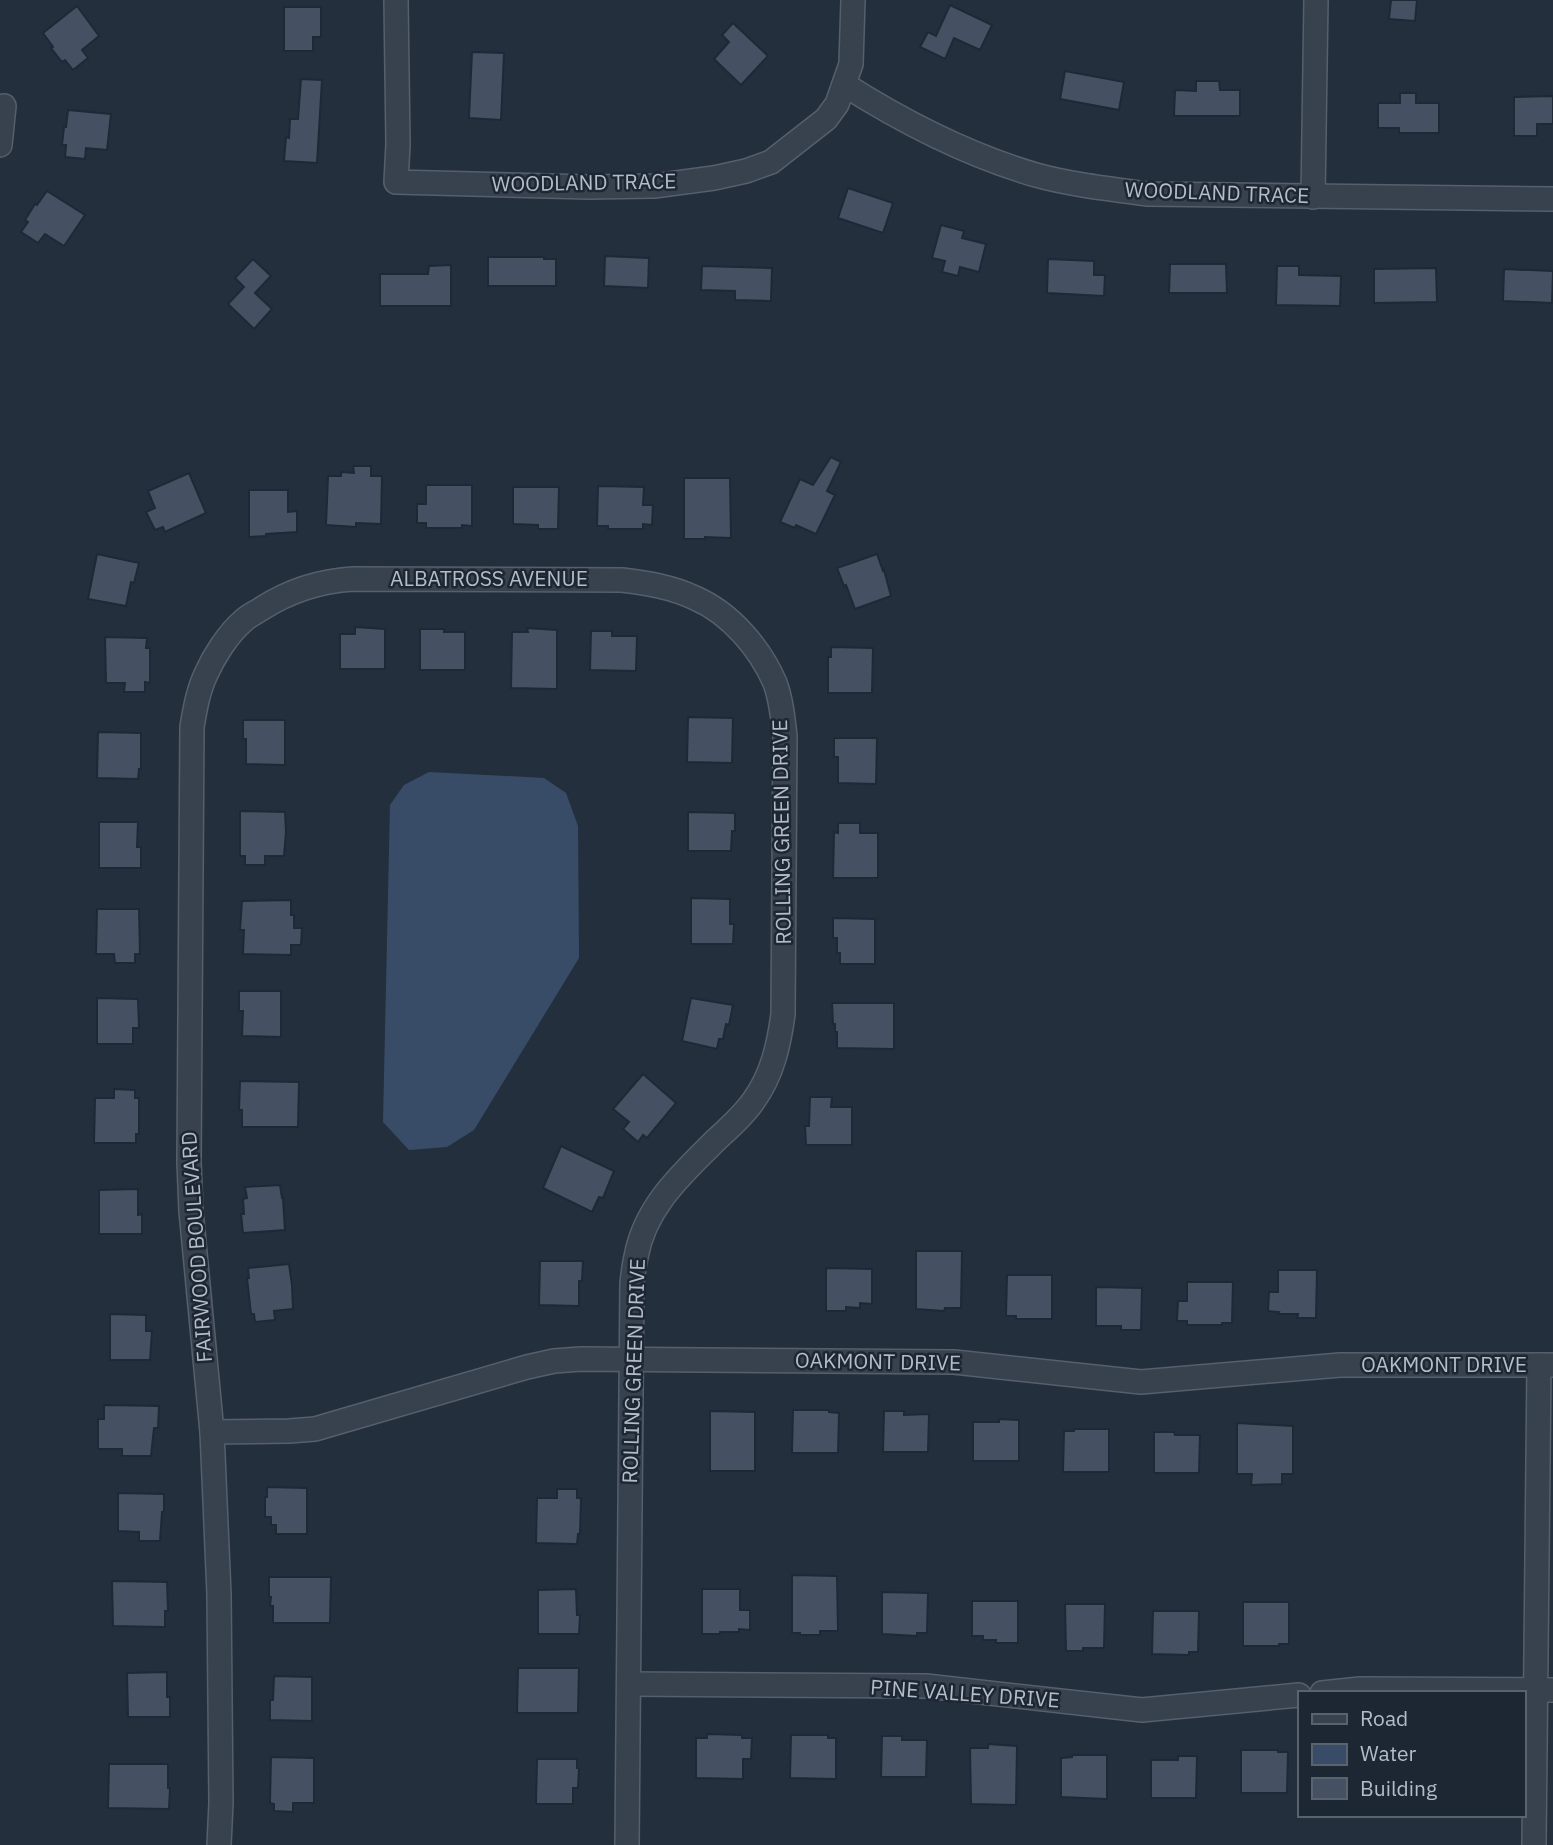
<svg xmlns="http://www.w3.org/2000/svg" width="1553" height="1845" viewBox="0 0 1553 1845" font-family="'IBM Plex Sans',sans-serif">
<rect width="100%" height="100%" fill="#242f3e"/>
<path fill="#394c67" d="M 429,772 L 544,778 L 566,793 L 578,826 L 579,958 L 474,1130 L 447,1147 L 409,1150 L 383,1122 L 390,805 L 404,785 Z"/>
<g fill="#455162" stroke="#1f2835" stroke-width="2">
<path d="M 1391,0 L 1417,0 L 1415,21 L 1389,19 Z"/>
<path d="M 950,5 L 992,25 L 980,50 L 954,38 L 945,59 L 920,47 L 928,32 L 936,36 Z"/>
<path d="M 77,6 L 99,36 L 82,50 L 88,58 L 73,70 L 65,60 L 62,62 L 51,48 L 53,47 L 43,33 Z"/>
<path d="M 284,7 L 321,7 L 321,37 L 313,37 L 313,51 L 284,51 Z"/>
<path d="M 733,23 L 768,56 L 741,85 L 714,59 L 729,42 L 722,35 Z"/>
<path d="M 472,52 L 504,53 L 501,120 L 469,118 Z"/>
<path d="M 1065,71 L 1124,82 L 1119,110 L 1060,99 Z"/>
<path d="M 301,79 L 322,80 L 317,163 L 284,161 L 286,137 L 289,138 L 290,119 L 298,119 Z"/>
<path d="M 1196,81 L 1219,81 L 1220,90 L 1240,90 L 1240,116 L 1174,116 L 1175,90 L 1196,91 Z"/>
<path d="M 1400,93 L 1416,93 L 1416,103 L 1439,103 L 1439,133 L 1399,133 L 1399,128 L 1378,128 L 1378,103 L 1400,103 Z"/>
<path d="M 1553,96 L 1553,124 L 1537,124 L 1537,136 L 1514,136 L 1514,97 Z"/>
<path d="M 68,110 L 111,114 L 107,150 L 86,148 L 85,159 L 65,157 L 66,145 L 62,145 L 64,127 L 66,127 Z"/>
<path d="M 848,188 L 893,203 L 883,233 L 838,218 Z"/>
<path d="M 47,191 L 85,215 L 64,246 L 45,234 L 38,243 L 21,232 L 28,222 L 25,220 L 35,204 L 37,205 Z"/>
<path d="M 941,225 L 964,231 L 962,238 L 986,244 L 979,272 L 960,267 L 958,276 L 942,272 L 945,261 L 932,258 Z"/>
<path d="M 605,256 L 649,258 L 648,288 L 604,286 Z"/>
<path d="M 488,257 L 544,257 L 544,259 L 556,259 L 556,286 L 488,286 Z"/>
<path d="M 253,259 L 271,276 L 255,293 L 272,309 L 254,329 L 228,304 L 244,287 L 235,278 Z"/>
<path d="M 1048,259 L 1094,261 L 1094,275 L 1105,275 L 1104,296 L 1047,293 Z"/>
<path d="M 1170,264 L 1226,264 L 1227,293 L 1169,293 Z"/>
<path d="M 451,265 L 451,306 L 380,306 L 380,274 L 428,274 L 429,266 Z"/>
<path d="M 702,266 L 772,268 L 771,301 L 735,300 L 735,291 L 701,290 Z"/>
<path d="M 1277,266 L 1299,266 L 1299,275 L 1341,276 L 1340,306 L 1276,305 Z"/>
<path d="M 1436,268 L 1437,302 L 1374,303 L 1374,269 Z"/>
<path d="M 1504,269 L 1553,271 L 1552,303 L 1503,301 Z"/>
<path d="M 831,457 L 841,462 L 827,491 L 835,495 L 816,534 L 796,525 L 795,528 L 780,522 L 800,479 L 813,485 Z"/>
<path d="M 353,466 L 371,466 L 371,476 L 382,476 L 381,524 L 356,523 L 356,527 L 326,525 L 328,476 L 341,476 L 341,472 L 354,473 Z"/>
<path d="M 189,473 L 206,513 L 165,532 L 163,527 L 155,530 L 146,512 L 155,508 L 148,491 Z"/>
<path d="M 684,478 L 730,478 L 731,538 L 705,537 L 705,539 L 684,539 Z"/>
<path d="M 426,485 L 472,485 L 472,526 L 462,525 L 462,528 L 426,528 L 426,523 L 417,523 L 417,504 L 426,504 Z"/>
<path d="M 598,486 L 644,487 L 643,505 L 653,505 L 652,525 L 643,524 L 643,529 L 608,529 L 608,526 L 597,526 Z"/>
<path d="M 513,487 L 559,487 L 558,529 L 538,529 L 538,525 L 513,524 Z"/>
<path d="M 249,490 L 288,490 L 288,512 L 297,511 L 297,532 L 266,534 L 266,536 L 249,537 Z"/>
<path d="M 97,554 L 139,563 L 134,583 L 131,582 L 126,606 L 88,599 Z"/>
<path d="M 877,554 L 883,571 L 884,570 L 891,596 L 855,609 L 846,585 L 844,586 L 837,568 Z"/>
<path d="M 355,627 L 385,629 L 385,669 L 340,669 L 340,634 L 355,634 Z"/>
<path d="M 527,628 L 557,630 L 557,689 L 511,688 L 512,632 L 528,632 Z"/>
<path d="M 420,629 L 444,629 L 444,632 L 465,632 L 465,670 L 420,670 Z"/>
<path d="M 591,631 L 612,631 L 612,636 L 637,636 L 636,671 L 590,670 Z"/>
<path d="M 105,637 L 147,638 L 146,648 L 150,648 L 150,683 L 145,682 L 145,692 L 124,692 L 125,683 L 106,683 Z"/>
<path d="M 831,647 L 873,648 L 872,693 L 828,693 L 828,657 L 831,657 Z"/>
<path d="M 688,717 L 733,718 L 732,763 L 687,762 Z"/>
<path d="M 243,720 L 285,720 L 285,765 L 246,764 L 246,739 L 243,739 Z"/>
<path d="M 98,732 L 141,733 L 141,769 L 139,769 L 138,779 L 97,778 Z"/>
<path d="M 834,738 L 877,738 L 876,784 L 838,783 L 838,757 L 834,757 Z"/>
<path d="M 240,811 L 285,812 L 286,832 L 284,856 L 265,856 L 265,865 L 245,865 L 245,856 L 240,856 Z"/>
<path d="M 688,812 L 735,813 L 735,831 L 732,831 L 731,851 L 688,851 Z"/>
<path d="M 99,822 L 138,822 L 137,847 L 141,847 L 141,868 L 99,868 Z"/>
<path d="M 838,823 L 860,823 L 860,833 L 878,833 L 878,878 L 833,878 L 834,832 L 838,833 Z"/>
<path d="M 691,898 L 730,899 L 730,924 L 734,924 L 733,944 L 691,944 Z"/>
<path d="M 291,900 L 291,915 L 294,915 L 294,928 L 302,928 L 301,945 L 291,945 L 291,955 L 243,954 L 244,930 L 240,930 L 242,901 Z"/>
<path d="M 97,909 L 139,909 L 140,954 L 135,954 L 135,963 L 115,963 L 114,954 L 96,954 Z"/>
<path d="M 833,918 L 875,919 L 875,964 L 840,964 L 840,953 L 837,953 L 837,938 L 833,938 Z"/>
<path d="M 239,991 L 281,991 L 281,1037 L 242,1036 L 243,1011 L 239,1011 Z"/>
<path d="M 97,998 L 138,999 L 139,1028 L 133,1028 L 133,1044 L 97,1044 Z"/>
<path d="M 691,998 L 733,1005 L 729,1025 L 726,1024 L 723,1039 L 719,1039 L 717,1049 L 682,1041 Z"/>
<path d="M 832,1003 L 894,1003 L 894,1049 L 837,1048 L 837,1032 L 835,1032 L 835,1024 L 833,1024 Z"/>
<path d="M 643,1074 L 676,1103 L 647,1138 L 643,1135 L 638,1142 L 623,1129 L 629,1122 L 613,1109 Z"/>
<path d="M 240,1081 L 299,1082 L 298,1127 L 242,1127 L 242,1110 L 239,1110 Z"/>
<path d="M 114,1089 L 135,1090 L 135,1098 L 139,1098 L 139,1134 L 136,1134 L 136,1143 L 94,1143 L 95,1098 L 114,1098 Z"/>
<path d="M 810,1097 L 832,1097 L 831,1107 L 852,1107 L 852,1145 L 806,1145 L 805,1126 L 809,1126 Z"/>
<path d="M 561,1146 L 614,1171 L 603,1198 L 599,1197 L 592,1212 L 543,1188 Z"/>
<path d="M 280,1185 L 282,1198 L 283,1198 L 285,1230 L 243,1233 L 241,1214 L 244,1214 L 243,1199 L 247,1198 L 245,1187 Z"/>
<path d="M 138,1189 L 138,1215 L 142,1214 L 142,1234 L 99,1234 L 99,1190 Z"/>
<path d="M 916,1251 L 962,1251 L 961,1308 L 945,1308 L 944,1311 L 916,1309 Z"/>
<path d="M 540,1261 L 583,1261 L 582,1281 L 579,1281 L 579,1306 L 539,1305 Z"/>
<path d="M 289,1264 L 292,1285 L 293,1309 L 274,1311 L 275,1320 L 255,1322 L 254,1314 L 251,1314 L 247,1278 L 249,1278 L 248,1268 Z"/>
<path d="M 826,1268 L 872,1269 L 872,1304 L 860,1303 L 860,1308 L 846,1307 L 846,1311 L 826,1311 Z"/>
<path d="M 1278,1270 L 1317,1270 L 1316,1318 L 1297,1318 L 1298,1314 L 1278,1314 L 1279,1312 L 1268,1311 L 1269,1292 L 1278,1292 Z"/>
<path d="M 1007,1275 L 1052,1275 L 1052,1319 L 1016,1319 L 1016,1316 L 1006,1316 Z"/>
<path d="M 1187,1282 L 1233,1282 L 1232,1323 L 1222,1323 L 1222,1325 L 1187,1325 L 1187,1321 L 1177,1321 L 1178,1301 L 1187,1301 Z"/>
<path d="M 1096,1287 L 1142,1288 L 1141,1330 L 1121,1330 L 1121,1326 L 1096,1326 Z"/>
<path d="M 110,1314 L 146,1315 L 146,1331 L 152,1331 L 150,1360 L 110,1360 Z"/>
<path d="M 104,1405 L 159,1406 L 158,1428 L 154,1428 L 151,1456 L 122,1456 L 122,1449 L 98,1449 L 98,1419 L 104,1419 Z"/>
<path d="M 793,1410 L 829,1410 L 829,1412 L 839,1413 L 838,1453 L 792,1453 Z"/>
<path d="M 710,1411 L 755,1412 L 755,1471 L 710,1471 Z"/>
<path d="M 884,1411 L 904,1411 L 904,1415 L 929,1414 L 928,1452 L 883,1452 Z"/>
<path d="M 999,1419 L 1019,1420 L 1019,1461 L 973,1461 L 973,1422 L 999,1422 Z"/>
<path d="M 1237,1423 L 1293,1426 L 1293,1474 L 1282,1474 L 1282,1484 L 1251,1485 L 1252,1474 L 1237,1474 Z"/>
<path d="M 1074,1429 L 1109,1429 L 1109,1472 L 1063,1472 L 1064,1431 L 1074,1431 Z"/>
<path d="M 1154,1432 L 1174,1432 L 1175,1435 L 1200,1435 L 1199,1473 L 1154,1473 Z"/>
<path d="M 267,1487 L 307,1488 L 307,1534 L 276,1534 L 276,1525 L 271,1525 L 271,1517 L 265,1517 L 265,1497 L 267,1497 Z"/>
<path d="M 557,1489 L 577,1489 L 577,1498 L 581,1498 L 580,1534 L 578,1534 L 577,1544 L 536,1543 L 537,1498 L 557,1498 Z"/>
<path d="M 118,1493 L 164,1494 L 164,1512 L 162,1512 L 160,1541 L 139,1541 L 139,1532 L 118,1531 Z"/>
<path d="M 792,1575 L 837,1576 L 838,1631 L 820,1631 L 820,1635 L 800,1635 L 800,1633 L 792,1633 Z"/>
<path d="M 269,1577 L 331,1577 L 330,1623 L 273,1623 L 273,1606 L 270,1606 L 271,1597 L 269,1597 Z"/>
<path d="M 112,1581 L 167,1582 L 168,1611 L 165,1611 L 165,1627 L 113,1626 Z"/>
<path d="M 576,1589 L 577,1615 L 580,1615 L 579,1634 L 538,1634 L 538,1590 Z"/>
<path d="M 702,1589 L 740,1589 L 740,1610 L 750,1610 L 750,1630 L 739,1629 L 739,1632 L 720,1632 L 720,1634 L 702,1634 Z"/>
<path d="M 882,1592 L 928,1593 L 927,1633 L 917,1633 L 917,1636 L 882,1634 Z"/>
<path d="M 972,1601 L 1018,1601 L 1018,1643 L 996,1643 L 996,1640 L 983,1640 L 983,1636 L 972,1636 Z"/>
<path d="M 1243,1602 L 1289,1602 L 1289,1644 L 1279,1644 L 1279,1646 L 1243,1646 Z"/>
<path d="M 1065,1604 L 1105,1604 L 1104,1648 L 1083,1648 L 1083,1651 L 1066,1651 Z"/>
<path d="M 1153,1611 L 1199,1611 L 1198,1652 L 1189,1652 L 1189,1655 L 1152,1654 Z"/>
<path d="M 518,1668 L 579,1668 L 578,1713 L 517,1713 Z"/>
<path d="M 167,1672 L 167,1697 L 170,1697 L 170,1717 L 128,1717 L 127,1673 Z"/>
<path d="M 274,1676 L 312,1677 L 312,1721 L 270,1720 L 270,1700 L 273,1700 Z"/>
<path d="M 707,1734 L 742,1735 L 742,1738 L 752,1738 L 751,1759 L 743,1759 L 743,1779 L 696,1778 L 696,1738 L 707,1738 Z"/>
<path d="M 791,1735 L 828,1735 L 828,1738 L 836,1738 L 836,1779 L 790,1778 Z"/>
<path d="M 882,1736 L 902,1736 L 902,1740 L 927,1740 L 926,1777 L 881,1777 Z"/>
<path d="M 988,1744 L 1017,1746 L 1016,1805 L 971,1804 L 970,1748 L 988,1748 Z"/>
<path d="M 1241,1750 L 1278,1750 L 1278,1752 L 1288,1752 L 1287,1793 L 1241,1793 Z"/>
<path d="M 1072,1755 L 1107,1755 L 1107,1799 L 1061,1797 L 1061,1758 L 1072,1757 Z"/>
<path d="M 1178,1756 L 1197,1756 L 1196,1798 L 1151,1798 L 1151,1760 L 1178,1760 Z"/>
<path d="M 271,1757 L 314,1758 L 314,1803 L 293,1803 L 293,1812 L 274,1811 L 274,1804 L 270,1803 Z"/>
<path d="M 537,1759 L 577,1759 L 577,1768 L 579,1768 L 578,1788 L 573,1788 L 573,1804 L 536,1804 Z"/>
<path d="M 109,1764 L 168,1764 L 168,1788 L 170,1788 L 169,1809 L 108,1808 Z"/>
</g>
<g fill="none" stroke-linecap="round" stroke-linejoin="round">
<g stroke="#565f6c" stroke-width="26">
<g id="street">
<path d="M 396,0 L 398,144 L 396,182 L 589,187 L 654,186 L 714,178 L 746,171 L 771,162 L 826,119 L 837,104 L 851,64 L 853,0"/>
<path d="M 845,85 C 905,123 967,155 1036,175 C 1072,185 1111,189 1148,194 L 1553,199"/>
<path d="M 0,145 L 4,106"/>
<path d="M 1313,197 L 1316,0"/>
<path d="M 212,1432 L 289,1431 L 315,1429 L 527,1367 L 554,1361 L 581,1359 L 954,1362 L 1141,1382 L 1340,1365 L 1553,1365"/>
<path d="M 629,1684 L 926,1686 L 1142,1710 L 1299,1695"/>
<path d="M 1322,1693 L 1360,1689 L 1553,1690"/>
<path d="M 219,1845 L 221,1803 L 219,1594 L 212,1432 L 191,1211 L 189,1162 L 192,727 C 195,709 198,691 206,674 C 214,656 228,634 243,621 C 248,616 255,613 261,609 C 289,591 319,581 353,579 L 622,580 C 647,583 672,587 695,598 C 730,613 760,648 775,683 C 781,699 783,718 785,736 L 783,1014 C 779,1045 772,1075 754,1100 C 744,1115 730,1127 717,1139 C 683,1173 645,1206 636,1257 C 634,1265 633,1275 632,1283 L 627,1845"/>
<path d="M 1534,1845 L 1539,1365"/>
</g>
</g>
<use href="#street" stroke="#38414e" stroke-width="23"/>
</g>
<g text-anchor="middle" stroke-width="5" stroke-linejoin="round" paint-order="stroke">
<g font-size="21" fill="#b4bcc9" stroke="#1d2633">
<text transform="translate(584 183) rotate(-1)" y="7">WOODLAND TRACE</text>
<text transform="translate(1217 193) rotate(2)" y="7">WOODLAND TRACE</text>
<text x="489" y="586">ALBATROSS AVENUE</text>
<text transform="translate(782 832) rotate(-91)" y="7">ROLLING GREEN DRIVE</text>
<text transform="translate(197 1247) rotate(-94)" y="7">FAIRWOOD BOULEVARD</text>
<text transform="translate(878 1362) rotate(1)" y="7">OAKMONT DRIVE</text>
<text x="1444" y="1372">OAKMONT DRIVE</text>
<text transform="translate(634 1371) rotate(-88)" y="7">ROLLING GREEN DRIVE</text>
<text transform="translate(965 1694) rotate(4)" y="7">PINE VALLEY DRIVE</text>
</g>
</g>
<rect x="1298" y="1691" width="228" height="126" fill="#1d2633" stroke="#59626f" stroke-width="2"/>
<rect x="1312" y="1714" width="35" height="10" fill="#38414e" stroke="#59626f" stroke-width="2"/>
<text x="1360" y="1726" font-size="21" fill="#b4bcc9">Road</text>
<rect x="1312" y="1744" width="35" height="21" fill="#394c67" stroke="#59626f" stroke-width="2"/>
<text x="1360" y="1761" font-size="21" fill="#b4bcc9">Water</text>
<rect x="1312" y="1778" width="35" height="21" fill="#455162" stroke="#59626f" stroke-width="2"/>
<text x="1360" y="1796" font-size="21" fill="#b4bcc9">Building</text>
</svg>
